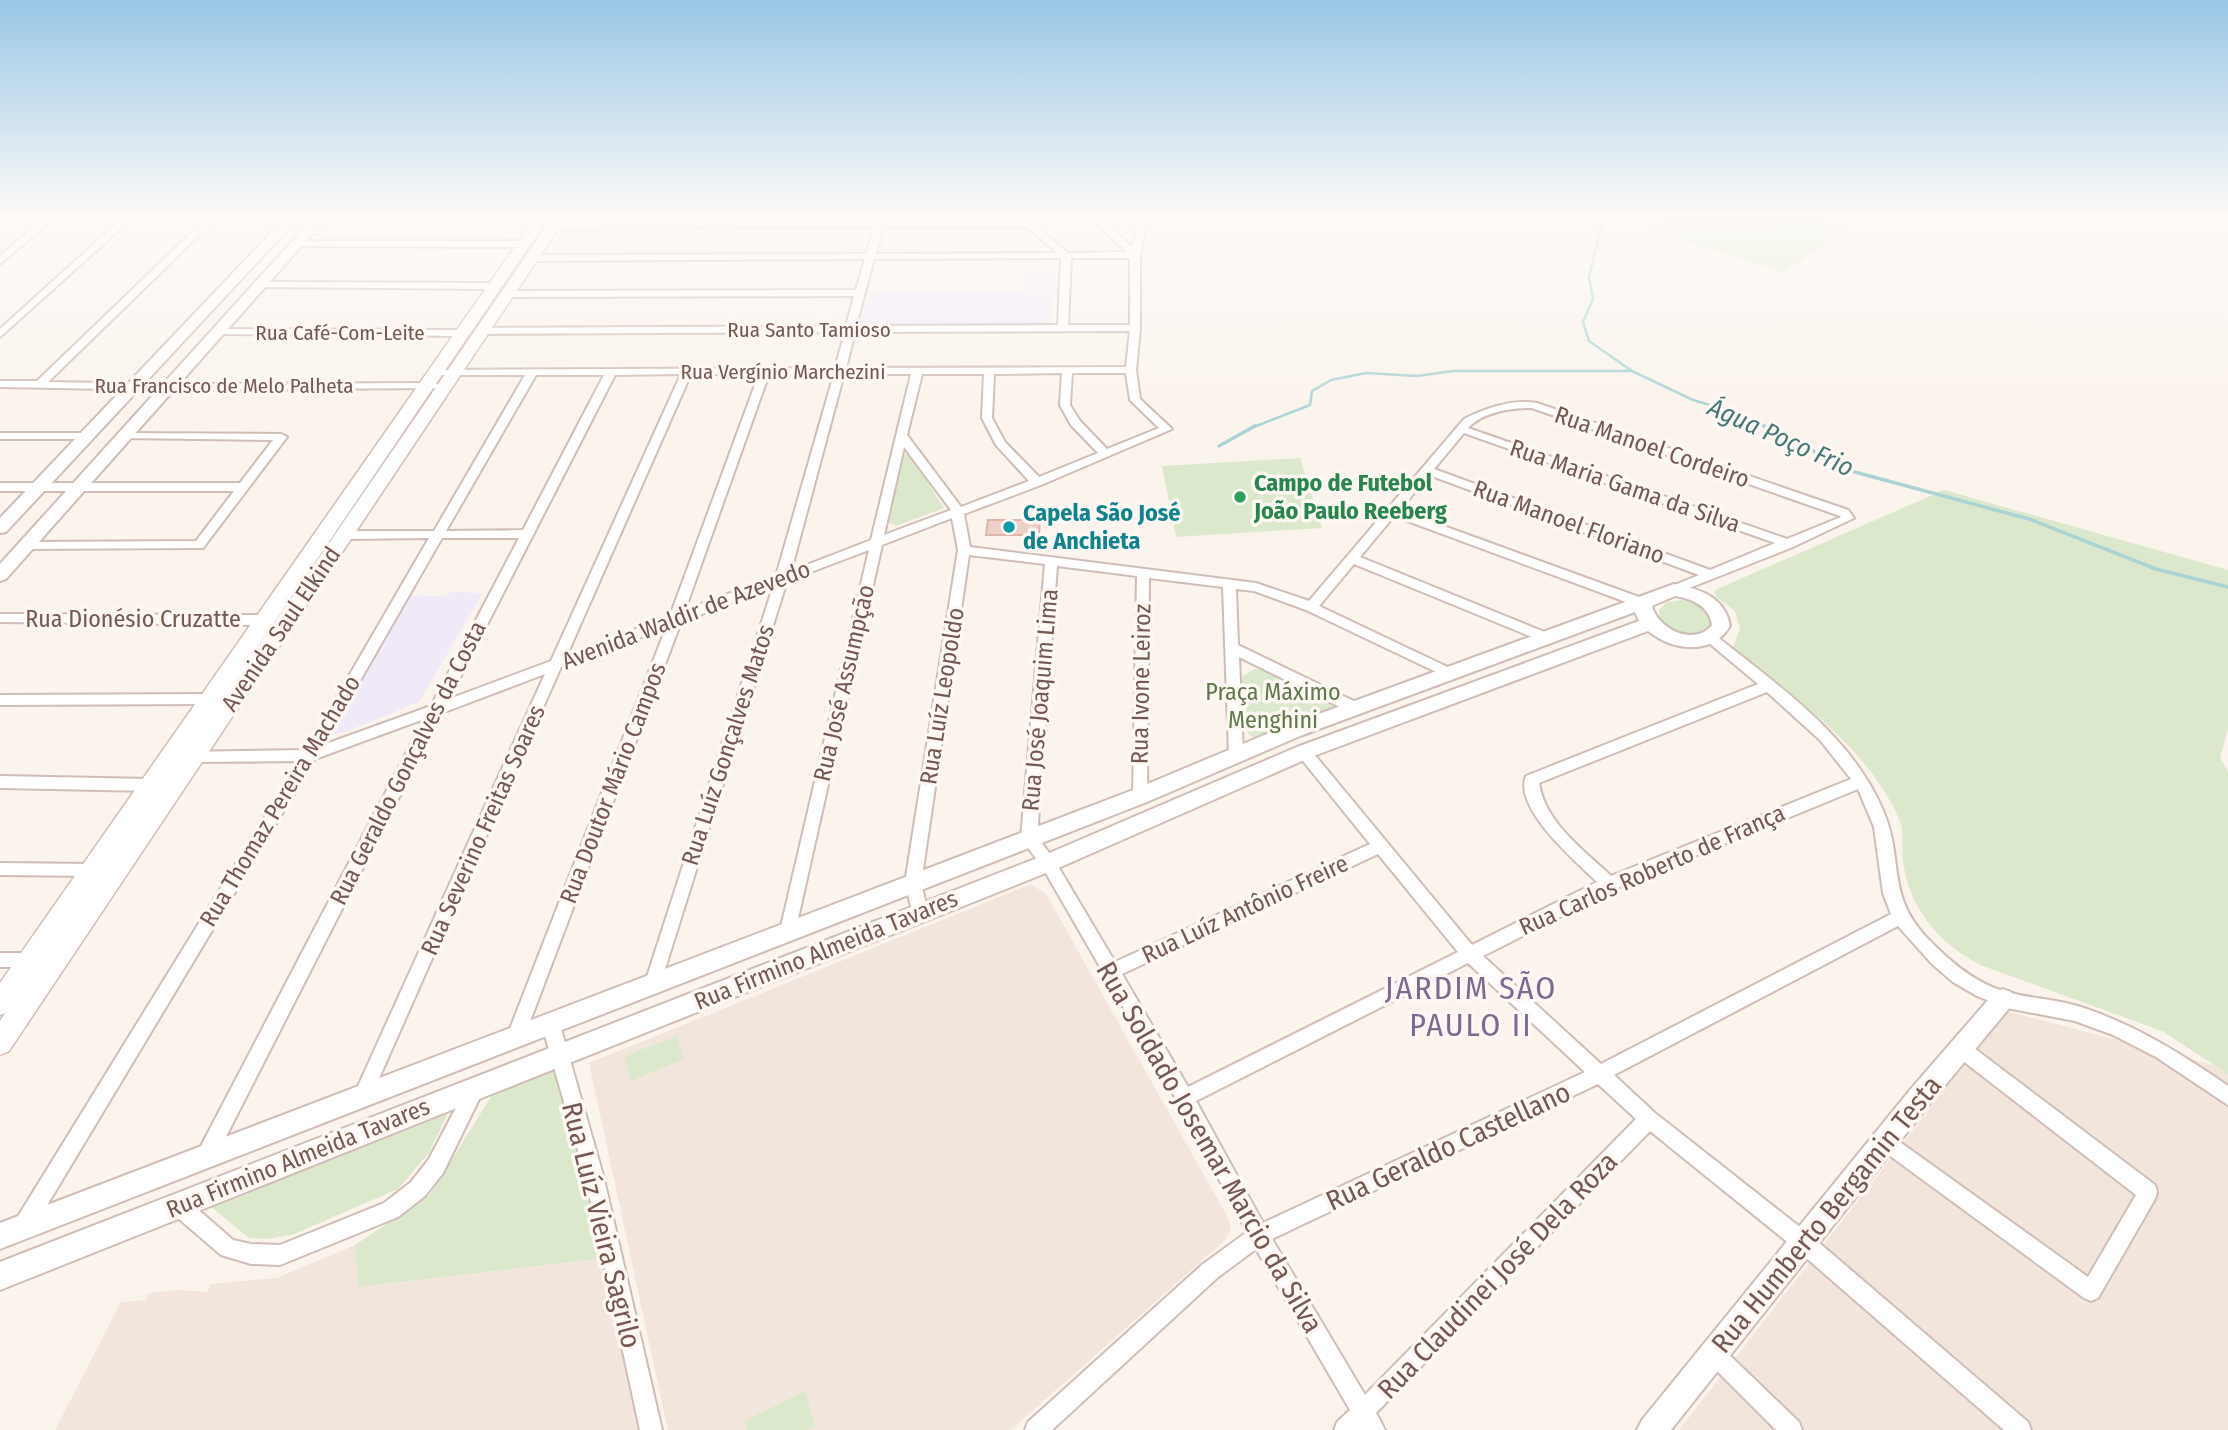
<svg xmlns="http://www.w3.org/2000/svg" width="2228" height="1430" viewBox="0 0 2228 1430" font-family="'Fira Sans Condensed',sans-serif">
<rect width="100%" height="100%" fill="#fbf4ed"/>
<g fill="#f2e5dc">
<path d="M 1031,884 L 1046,894 L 1227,1216 L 1231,1227 L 1226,1239 L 1011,1430 L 668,1430 L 589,1063 Z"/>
<path d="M 2006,1011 L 2228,1069 L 2228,1430 L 1679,1430 Z"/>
<path d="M 355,1245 L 358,1287 L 606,1258 L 641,1430 L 55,1430 L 121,1302 L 146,1300 L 149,1293 L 177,1290 L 207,1292 L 211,1284 L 277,1278 Z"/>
</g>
<g fill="#f0eaf8">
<path d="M 1026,272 L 1055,273 L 1055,290 L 1024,290 Z"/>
<path d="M 870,292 L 1054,292 L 1051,321 L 1045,328 L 859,328 Z"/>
<path d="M 452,592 L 483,593 L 419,702 L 343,733 L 334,734 L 329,730 L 409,595 L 444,596 Z"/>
</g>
<g fill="#dce8cc">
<path d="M 1820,215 L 1845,230 L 1783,272 L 1645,229 L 1675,215 Z"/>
<path d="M 909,454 L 944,508 L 896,526 L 885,521 L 901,455 Z"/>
<path d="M 1300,458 L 1322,528 L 1176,537 L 1162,466 Z"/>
<path d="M 1944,490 L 2228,570 L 2228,729 L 2220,758 L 2228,771 L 2228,1074 L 2162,1031 L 1983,966 C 1940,945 1909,909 1903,861 C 1901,849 1904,835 1901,824 C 1896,810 1886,793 1878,782 C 1841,727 1783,690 1732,650 L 1740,629 L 1735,611 L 1716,597 L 1715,590 Z"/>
<path d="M 1682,600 L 1700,605 L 1712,615 L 1714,627 C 1696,641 1660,636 1659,610 L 1667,602 Z"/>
<path d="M 1255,669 L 1266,669 L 1332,702 L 1333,711 L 1261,740 L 1249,735 L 1246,727 L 1239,689 L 1243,676 Z"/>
<path d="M 677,1036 L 683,1059 L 631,1081 L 625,1056 Z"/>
<path d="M 557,1065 L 569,1073 L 606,1258 L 358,1287 L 355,1245 L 430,1195 L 497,1087 Z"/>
<path d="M 449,1111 L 429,1153 L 398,1189 L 292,1235 L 267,1239 L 249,1238 L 210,1206 Z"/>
<path d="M 805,1391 L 815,1426 L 807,1430 L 747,1430 L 744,1421 Z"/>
</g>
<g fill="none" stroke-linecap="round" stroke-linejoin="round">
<g stroke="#aad4d4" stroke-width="2.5">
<path d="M 1604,214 L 1589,277 L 1593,299 L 1583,322 L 1589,341 L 1632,371 L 1693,400 L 1730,411 L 1768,428"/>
<path d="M 1251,428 L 1310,405 L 1312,391 L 1331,380 L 1366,373 L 1417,376 L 1453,371 L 1631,371"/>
</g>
<g stroke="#aad4d4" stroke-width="3.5">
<path d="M 1764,426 L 1809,446 L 1819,457 L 1840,468 L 2029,519 L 2156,569 L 2228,587"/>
<path d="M 1219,446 L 1255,426"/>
</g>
</g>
<path fill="#eed1c8" stroke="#dfb5aa" stroke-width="2" d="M 988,520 L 1040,520 L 1039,535 L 986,535 Z"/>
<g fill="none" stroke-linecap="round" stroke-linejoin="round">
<g stroke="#cfbdb6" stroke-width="4">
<g id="minor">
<path d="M 49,214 L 59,214 L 0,264 L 0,256 Z"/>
<path d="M 127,214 L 137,214 L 0,337 L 0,329 Z"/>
<path d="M 211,214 L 221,214 L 48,382 L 168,384 L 435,383 L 440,386 L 439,388 L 168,390 L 0,387 L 0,381 L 37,381 Z"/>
<path d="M 1086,214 L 1096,214 L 1132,247 L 1139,221 L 1143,214 L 1152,214 L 1147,221 L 1140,255 L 1140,328 L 1136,370 L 1140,399 L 1172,429 L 1041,485 L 964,514 L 970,547 L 1256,583 L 1309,601 L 1464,419 C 1486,408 1512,399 1537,403 L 1848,510 L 1854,518 L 1793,547 L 1674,594 L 1670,593 L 1668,590 L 1670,587 L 1699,575 L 1429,475 L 1400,510 L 1647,600 L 1648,603 L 1642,607 L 1637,606 L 1394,516 L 1360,557 L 1552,635 L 1554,638 L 1552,641 L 1542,641 L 1354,564 L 1319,606 L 1456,671 L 1458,674 L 1451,679 L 1306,610 L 1254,591 L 1236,589 L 1238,645 L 1360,704 L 1362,708 L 1360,712 L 1350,712 L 1239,657 L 1243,754 L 1241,758 L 1231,758 L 1229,754 L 1223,587 L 1149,578 L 1147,796 L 1145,800 L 1135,800 L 1133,796 L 1137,576 L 1057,566 L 1037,837 L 1053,858 L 1115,962 L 1370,844 L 1299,756 L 1297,752 L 1299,748 L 1309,748 L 1472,945 L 1597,882 C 1577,862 1513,809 1526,776 L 1758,684 L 1703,638 L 1705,635 L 1715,635 C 1777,685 1849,733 1882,808 C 1906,861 1883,895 1932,943 C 1953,964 1978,985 2007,992 C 2032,999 2059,999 2084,1008 C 2137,1026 2182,1054 2228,1086 L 2228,1105 L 2156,1057 L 2113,1035 L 2075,1021 L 2007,1008 L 1977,996 L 1953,982 L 1932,964 L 1898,926 L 1614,1075 L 1655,1113 L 1810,1235 L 2028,1422 L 2031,1430 L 2004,1430 L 1796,1249 L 1650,1131 L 1376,1413 L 1385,1430 L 1334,1430 L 1337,1422 L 1350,1410 L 1256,1249 L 1217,1278 L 1052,1430 L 1025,1430 L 1028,1422 L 1203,1264 L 1247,1232 L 1179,1104 L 1043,868 L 1021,838 L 1045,564 L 969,555 L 921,883 L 928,913 L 926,918 L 920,920 L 914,918 L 905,883 L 958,550 L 952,518 L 882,545 L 794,936 L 788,938 L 782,936 L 780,931 L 869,550 L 787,581 L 659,988 L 653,990 L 647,988 L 645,983 L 773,587 L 681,622 L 523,1040 L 517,1042 L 511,1040 L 508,1034 L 666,628 L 561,667 L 369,1101 L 363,1103 L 357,1101 L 354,1095 L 545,674 L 442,713 L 214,1160 L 207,1163 L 200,1160 L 198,1154 L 200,1148 L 424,719 L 315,759 L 31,1232 L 24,1235 L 17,1232 L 14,1225 L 17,1218 L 299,761 L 187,762 L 182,760 L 180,756 L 182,752 L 306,750 L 429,538 L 345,539 L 339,535 L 345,531 L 434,531 L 525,375 L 436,375 L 431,372 L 432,370 L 835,368 L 845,332 L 484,334 L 479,331 L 484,328 L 846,326 L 854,296 L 509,297 L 504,294 L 509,291 L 856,290 L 865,259 L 533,261 L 528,258 L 533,255 L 866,254 L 874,227 L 555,228 L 552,227 L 552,223 L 1020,221 L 1018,218 L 1022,215 L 1068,253 L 1127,252 ZM 883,227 L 1027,227 L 1057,253 L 876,254 ZM 1061,258 L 1058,325 L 856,326 L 874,259 ZM 1071,258 L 1130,258 L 1130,325 L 1068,325 ZM 1130,331 L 1126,367 L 846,368 L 855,332 ZM 1062,373 L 1060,405 L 1071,425 L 1098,453 L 1039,477 L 1005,442 L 992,418 L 994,374 ZM 1072,373 L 1126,373 L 1130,400 L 1159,428 L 1107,449 L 1080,421 L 1070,405 ZM 681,374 L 551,661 L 449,699 L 615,375 ZM 691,374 L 759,374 L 670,616 L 567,655 ZM 769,374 L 834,374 L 776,576 L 685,610 ZM 844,374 L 911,374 L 871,540 L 791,571 ZM 922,374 L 984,374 L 982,418 L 996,445 L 1029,481 L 961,507 L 907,435 ZM 536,375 L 604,375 L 523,530 L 446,531 ZM 1532,408 L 1840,516 L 1841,517 L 1787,539 L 1468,428 C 1483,412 1511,408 1532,408 ZM 1464,433 L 1775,543 L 1710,570 L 1434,469 ZM 904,447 L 951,510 L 884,535 ZM 442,538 L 519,538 L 431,706 L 323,745 ZM 1767,692 L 1820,740 L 1851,779 L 1611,876 C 1584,850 1545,823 1539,783 ZM 1858,789 L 1874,827 L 1883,893 L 1891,914 L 1601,1064 L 1483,956 L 1615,889 ZM 1378,854 L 1458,952 L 1188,1087 L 1122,974 ZM 1468,963 L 1585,1072 L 1263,1223 L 1196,1101 ZM 1598,1084 L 1636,1119 L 1365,1395 L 1272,1239 Z"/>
<path d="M 2219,214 L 2228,214 L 2228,219 Z"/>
<path d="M 297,241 L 525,241 L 530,244 L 525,247 L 294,246 L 292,244 Z"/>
<path d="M 260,282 L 495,283 L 500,286 L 495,289 L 257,287 L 255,285 Z"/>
<path d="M 217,329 L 463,330 L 468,333 L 463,336 L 213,334 L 213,330 Z"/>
<path d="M 0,433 L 86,433 L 92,436 L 86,439 L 0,439 Z"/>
<path d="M 124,433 L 281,434 L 287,437 L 203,548 L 22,549 L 20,546 L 26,542 L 196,541 L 234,491 L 0,491 L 0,483 L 240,483 L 273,440 L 120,438 L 120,434 Z"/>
<path d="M 0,614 L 265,615 L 272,620 L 265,625 L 0,622 Z"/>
<path d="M 210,694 L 217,699 L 210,704 L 0,705 L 0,695 Z"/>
<path d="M 0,776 L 151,779 L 156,781 L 158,785 L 156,789 L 151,791 L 0,788 Z"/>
<path d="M 0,863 L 92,864 L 98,865 L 100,870 L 98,875 L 92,876 L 0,875 Z"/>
<path d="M 0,953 L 30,953 L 36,955 L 38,960 L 36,965 L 30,967 L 0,967 Z"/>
<path d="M 550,1014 L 556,1016 L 559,1022 L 603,1175 L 662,1430 L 640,1430 L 585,1175 L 541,1022 L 544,1016 Z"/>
<path d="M 1960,1040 L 1966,1042 L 2155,1185 L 2157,1192 L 2155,1199 L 2098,1298 L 2091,1301 L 2084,1298 L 1878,1147 L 1875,1141 L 1878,1135 L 1884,1132 L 1890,1135 L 2088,1277 L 2136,1195 L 1954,1054 L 1951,1048 L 1954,1042 Z"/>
<path d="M 475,1081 L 481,1083 L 484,1089 L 443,1173 L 425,1196 L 398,1217 L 280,1265 L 251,1264 L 221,1255 L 172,1213 L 169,1206 L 172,1199 L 179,1196 L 186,1199 L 233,1240 L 251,1244 L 280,1245 L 384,1203 L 411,1182 L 429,1159 L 469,1083 Z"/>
<path d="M 1713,1343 L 1720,1346 L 1799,1422 L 1802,1430 L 1776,1430 L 1706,1360 L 1703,1353 L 1706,1346 Z"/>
</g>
</g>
<g stroke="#cfbdb6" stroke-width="4">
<g id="tertiary">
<path d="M 289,214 L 302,214 L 6,532 L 0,533 L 0,518 Z"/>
<path d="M 317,214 L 330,214 L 6,579 L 0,581 L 0,564 Z"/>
<path d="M 1674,584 C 1700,589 1725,597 1730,626 C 1712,656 1673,651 1648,631 L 1311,757 L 1056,869 L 0,1290 L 0,1262 L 1040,857 L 1297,747 L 1639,621 L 1635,612 L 1300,736 L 1147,802 L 0,1249 L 0,1223 L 1133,790 L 1286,726 ZM 1675,596 C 1693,599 1709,606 1712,625 C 1694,647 1658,629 1652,606 Z"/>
<path d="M 2003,989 L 2011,992 L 2015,999 L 2011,1006 L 1928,1106 L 1671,1430 L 1637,1430 L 1642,1420 L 1910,1090 L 1995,992 Z"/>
</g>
</g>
<g stroke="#d2bcb3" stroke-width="3">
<path id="secondary" d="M 538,214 L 551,214 L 242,670 L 555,214 L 568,214 L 9,1051 L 0,1055 L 0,1021 L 5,1013 L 0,1015 L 0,983 Z"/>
</g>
<use href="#minor" fill="#fff" fill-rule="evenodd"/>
<use href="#tertiary" fill="#fff" fill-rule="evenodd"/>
<use href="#secondary" fill="#fff" fill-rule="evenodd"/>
</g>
<linearGradient id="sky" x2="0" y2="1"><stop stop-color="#99c7e6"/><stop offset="0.52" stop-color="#fdfaf7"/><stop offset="1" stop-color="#fdfaf7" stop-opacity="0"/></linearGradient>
<rect width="2228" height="415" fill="url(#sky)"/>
<circle fill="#2e9e5b" stroke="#fef8f4" stroke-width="2.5" cx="1240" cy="497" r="7"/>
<circle fill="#0f9aa8" stroke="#fef8f4" stroke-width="2.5" cx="1009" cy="527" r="7"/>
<g text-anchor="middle" stroke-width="7" stroke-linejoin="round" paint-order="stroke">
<g font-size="21" fill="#755851" stroke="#fef8f4">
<text x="809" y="337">Rua Santo Tamioso</text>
<text x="340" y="340">Rua Café-Com-Leite</text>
<text x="783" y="379">Rua Vergínio Marchezini</text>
<text x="224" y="393">Rua Francisco de Melo Palheta</text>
</g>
<g font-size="24" fill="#755851" stroke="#fef8f4">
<text transform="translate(1652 447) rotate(19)" y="8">Rua Manoel Cordeiro</text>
<text transform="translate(1625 486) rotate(19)" y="8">Rua Maria Gama da Silva</text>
<text transform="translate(1569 522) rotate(20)" y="8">Rua Manoel Floriano</text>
<text transform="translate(686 615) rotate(-21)" y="8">Avenida Waldir de Azevedo</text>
<text x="133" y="627">Rua Dionésio Cruzatte</text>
<text transform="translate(281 629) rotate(-56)" y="8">Avenida Saul Elkind</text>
<text transform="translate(844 683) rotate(-77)" y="8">Rua José Assumpção</text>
<text transform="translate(1141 684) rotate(-89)" y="8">Rua Ivone Leiroz</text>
<text transform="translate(942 696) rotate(-81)" y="8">Rua Luíz Leopoldo</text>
<text transform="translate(1040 700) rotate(-85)" y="8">Rua José Joaquim Lima</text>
<text transform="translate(728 745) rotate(-72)" y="8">Rua Luíz Gonçalves Matos</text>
<text transform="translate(408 763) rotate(-63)" y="8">Rua Geraldo Gonçalves da Costa</text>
<text transform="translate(613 783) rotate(-69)" y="8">Rua Doutor Mário Campos</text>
<text transform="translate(280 801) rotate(-59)" y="8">Rua Thomaz Pereira Machado</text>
<text transform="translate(483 830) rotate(-66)" y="8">Rua Severino Freitas Soares</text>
<text transform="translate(1652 870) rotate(-24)" y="8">Rua Carlos Roberto de França</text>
<text transform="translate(1245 909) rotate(-25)" y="8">Rua Luíz Antônio Freire</text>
<text transform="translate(826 950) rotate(-22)" y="8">Rua Firmino Almeida Tavares</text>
<text transform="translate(298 1158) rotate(-22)" y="8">Rua Firmino Almeida Tavares</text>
</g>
<g font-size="24" font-weight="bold" fill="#27864d" stroke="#fef8f4" text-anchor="start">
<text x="1254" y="491">Campo de Futebol<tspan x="1254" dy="28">João Paulo Reeberg</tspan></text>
</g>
<g font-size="24" font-weight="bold" fill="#0d838f" stroke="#fef8f4" text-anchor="start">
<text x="1023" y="521">Capela São José<tspan x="1023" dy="28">de Anchieta</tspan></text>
</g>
<g font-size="24" fill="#60794b" stroke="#fef8f4">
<text x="1273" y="700">Praça Máximo<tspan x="1273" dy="28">Menghini</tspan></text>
</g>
<g font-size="26" font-style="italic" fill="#467878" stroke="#fef8f4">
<text transform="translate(1781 437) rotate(24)" y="9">Água Poço Frio</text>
</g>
<g font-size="28" fill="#755851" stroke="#fef8f4">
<text transform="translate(1448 1146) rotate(-25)" y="10">Rua Geraldo Castellano</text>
<text transform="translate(1210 1147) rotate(60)" y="10">Rua Soldado Josemar Marcio da Silva</text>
<text transform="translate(1826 1214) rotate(-51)" y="10">Rua Humberto Bergamin Testa</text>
<text transform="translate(602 1225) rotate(76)" y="10">Rua Luíz Vieira Sagrilo</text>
<text transform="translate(1497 1275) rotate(-46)" y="10">Rua Claudinei José Dela Roza</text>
</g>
<g font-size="32" letter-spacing="2" fill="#7d6a90" stroke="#fef8f4">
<text x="1471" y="999">JARDIM SÃO<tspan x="1471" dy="37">PAULO II</tspan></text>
</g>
</g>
</svg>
